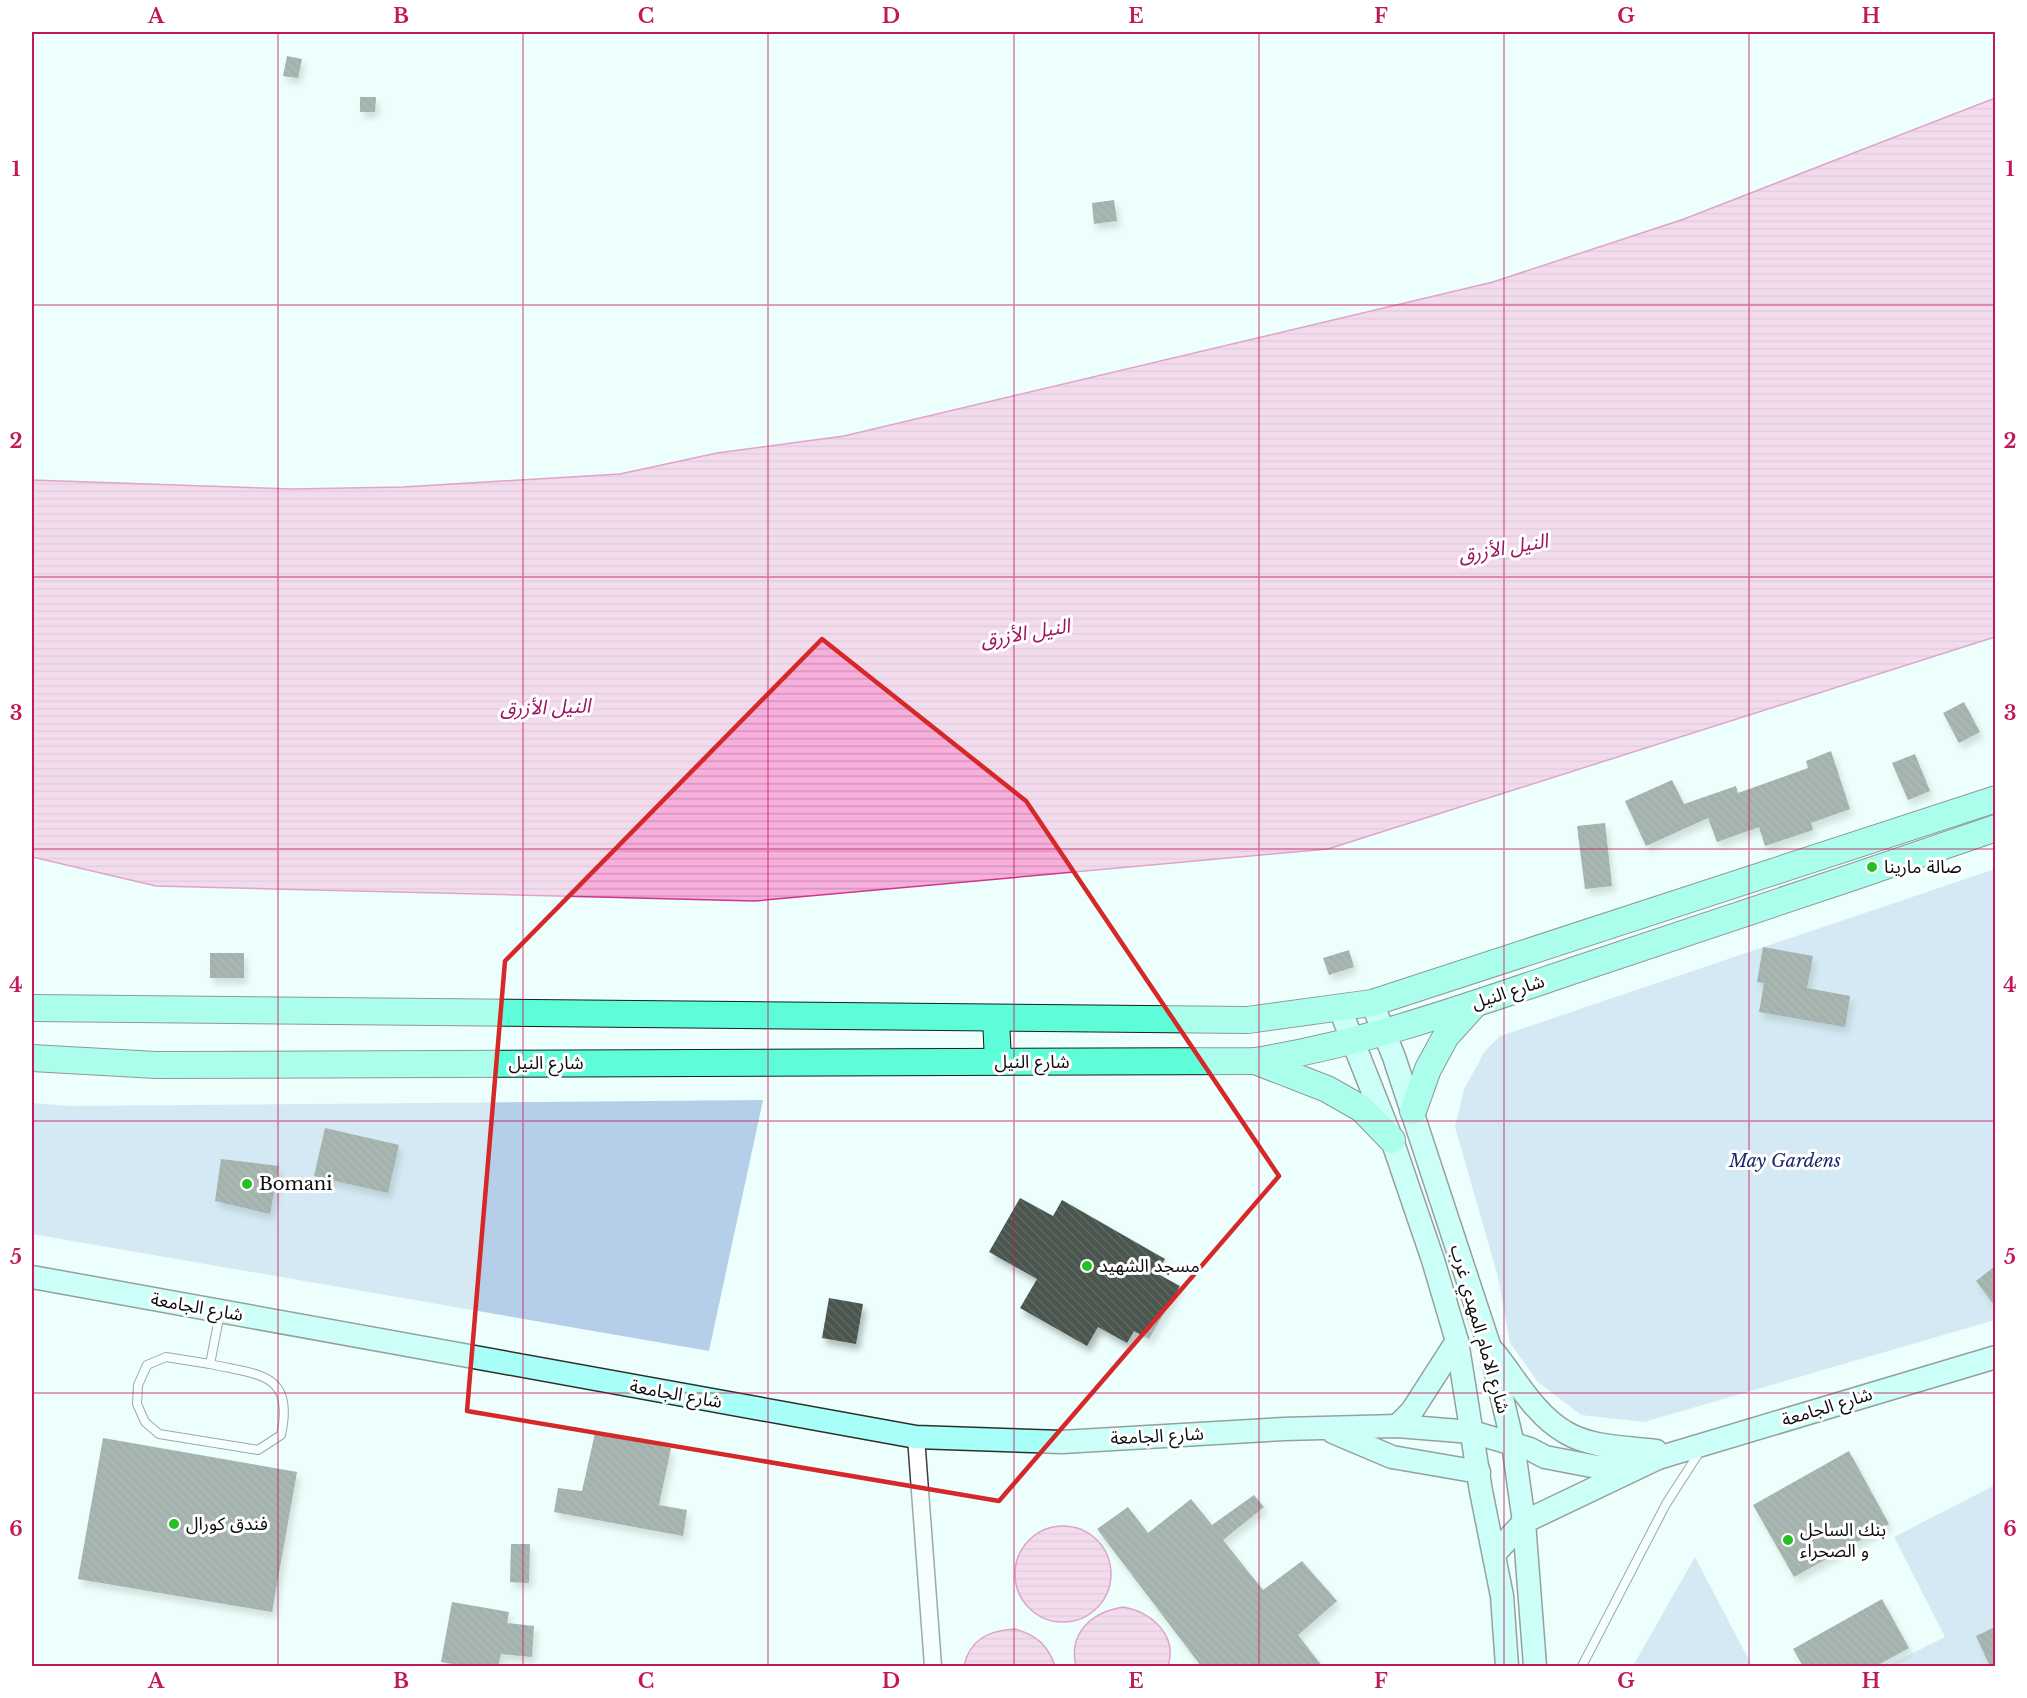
<svg xmlns="http://www.w3.org/2000/svg" width="2027" height="1698" viewBox="0 0 2027 1698" font-family="'Libre Baskerville','Noto Sans Arabic',serif">
<defs>
<pattern id="water-rules" width="6" height="5" patternUnits="userSpaceOnUse" patternTransform="scale(1.5)"><rect width="6" height="5" fill="#f8afdb"/><path d="M0 2.5h6" fill="none" stroke="#d395bb"/></pattern>
<pattern id="building-back-hatch" width="6" height="6" patternUnits="userSpaceOnUse" patternTransform="scale(1.5)"><rect width="6" height="6" fill="#48554e"/><path d="M-1 5l2 2M0 0l6 6M5-1l2 2" fill="none" stroke="#5e6863"/></pattern>
<filter id="shadow"><feDropShadow dx="3.5" dy="6" stdDeviation="3" flood-color="#0004"/></filter>
</defs>
<rect width="100%" height="100%" fill="#ecfffc"/>
<g fill="#b5cfea">
<path d="M 1995,869 L 1995,1320 L 1644,1422 L 1581,1415 L 1538,1382 L 1510,1343 L 1498,1277 L 1455,1127 L 1464,1089 L 1485,1051 L 1500,1036 Z"/>
<path d="M 763,1100 L 709,1351 L 32,1234 L 32,1103 L 70,1106 Z"/>
<path d="M 1995,1485 L 1995,1666 L 1887,1666 L 1945,1637 L 1894,1537 Z"/>
<path d="M 1695,1557 L 1752,1666 L 1633,1666 Z"/>
</g>
<g fill="url(#water-rules)" stroke="#d1348f" stroke-width="1.5">
<path d="M 1995,98 L 1995,637 L 1328,849 L 755,901 L 156,886 L 32,857 L 32,480 L 293,489 L 403,487 L 620,474 L 717,453 L 844,436 L 1493,282 L 1684,219 Z"/>
<circle cx="1063" cy="1574" r="48"/>
<path d="M 1123,1607 C 1151,1612 1178,1635 1168,1666 L 1076,1666 C 1068,1633 1092,1612 1123,1607 Z"/>
<path d="M 1015,1629 C 1036,1635 1048,1645 1055,1666 L 964,1666 C 969,1640 990,1630 1015,1629 Z"/>
</g>
<g fill="url(#building-back-hatch)" filter="url(#shadow)">
<path d="M 287,56 L 302,59 L 298,78 L 283,76 Z"/>
<path d="M 360,97 L 376,97 L 375,112 L 360,112 Z"/>
<path d="M 1114,200 L 1117,221 L 1094,224 L 1092,203 Z"/>
<path d="M 1964,702 L 1980,732 L 1959,743 L 1943,713 Z"/>
<path d="M 1831,751 L 1850,809 L 1811,823 L 1813,830 L 1765,846 L 1759,827 L 1717,842 L 1708,818 L 1646,846 L 1625,801 L 1672,780 L 1684,804 L 1736,786 L 1738,793 L 1808,768 L 1806,761 Z"/>
<path d="M 1915,754 L 1930,791 L 1908,800 L 1892,763 Z"/>
<path d="M 1605,823 L 1612,886 L 1585,889 L 1577,826 Z"/>
<path d="M 1763,947 L 1813,956 L 1807,988 L 1850,996 L 1845,1027 L 1759,1012 L 1764,983 L 1757,982 Z"/>
<path d="M 1349,950 L 1354,967 L 1329,975 L 1323,958 Z"/>
<rect x="210" y="953" width="34" height="25"/>
<path d="M 325,1128 L 399,1145 L 388,1193 L 314,1176 Z"/>
<path d="M 221,1159 L 279,1166 L 270,1214 L 215,1201 Z"/>
<path d="M 1020,1198 L 1053,1216 L 1062,1200 L 1165,1259 L 1156,1273 L 1180,1286 L 1149,1339 L 1134,1331 L 1127,1343 L 1098,1327 L 1087,1346 L 1020,1308 L 1037,1279 L 989,1252 Z"/>
<path d="M 1995,1266 L 1995,1306 L 1976,1281 Z"/>
<path d="M 829,1298 L 863,1304 L 856,1344 L 822,1338 Z"/>
<path d="M 595,1433 L 671,1448 L 659,1505 L 687,1510 L 683,1536 L 554,1512 L 558,1488 L 582,1491 Z"/>
<path d="M 103,1438 L 297,1472 L 272,1612 L 78,1579 Z"/>
<path d="M 1849,1451 L 1889,1524 L 1794,1577 L 1753,1505 Z"/>
<path d="M 1254,1495 L 1264,1507 L 1223,1540 L 1263,1590 L 1302,1561 L 1337,1601 L 1298,1635 L 1322,1666 L 1201,1666 L 1097,1529 L 1128,1507 L 1148,1533 L 1191,1499 L 1212,1525 Z"/>
<path d="M 511,1544 L 530,1544 L 529,1583 L 510,1582 Z"/>
<path d="M 1882,1599 L 1909,1648 L 1876,1666 L 1803,1666 L 1793,1649 Z"/>
<path d="M 452,1602 L 509,1612 L 507,1623 L 534,1626 L 532,1657 L 501,1654 L 498,1666 L 466,1666 L 441,1662 Z"/>
<path d="M 1995,1627 L 1995,1666 L 1990,1666 L 1976,1636 Z"/>
</g>
<g fill="none" stroke-linecap="round" stroke-linejoin="round">
<g stroke="#3f3f3f" stroke-width="10">
<g id="lane">
<path d="M 210,1364 C 258,1375 295,1372 281,1435 L 258,1450 L 159,1434 L 145,1422 L 137,1404 L 138,1385 L 147,1365 L 166,1357 L 210,1364 L 220,1313"/>
<path d="M 1582,1666 L 1666,1504 L 1700,1451"/>
</g>
</g>
<g stroke="#3f3f3f" stroke-width="19">
<path id="street" d="M 916,1437 L 933,1666"/>
</g>
<g stroke="#2e2e2e" stroke-width="25">
<g id="secondary">
<path d="M 1372,1003 L 1394,1057 L 1490,1348 L 1513,1444 L 1524,1522 L 1535,1666"/>
<path d="M 1340,1009 L 1392,1140 L 1433,1260 L 1457,1341 L 1481,1491 L 1502,1596 L 1507,1666"/>
<path d="M 32,1277 L 916,1437 L 1062,1442 L 1284,1429 L 1397,1426 L 1472,1432 L 1530,1449 L 1545,1457 L 1597,1467 L 1658,1458"/>
<path d="M 1494,1352 C 1516,1379 1534,1414 1565,1432 C 1591,1448 1626,1447 1656,1451"/>
<path d="M 1397,1426 L 1412,1411 L 1457,1341"/>
<path d="M 1333,1432 L 1392,1457 L 1479,1472"/>
<path d="M 1495,1553 L 1524,1522 L 1658,1458 L 1996,1357"/>
</g>
</g>
<g stroke="#1d1d1d" stroke-width="28">
<g id="primary">
<path d="M 32,1008 L 1248,1020 L 1372,1003 L 1996,799"/>
<path d="M 996,1018 L 998,1062"/>
<path d="M 32,1058 L 156,1065 L 1255,1061 C 1363,1044 1466,1007 1569,972 C 1712,925 1854,877 1996,828"/>
<path d="M 1255,1061 L 1327,1089 L 1362,1109 L 1392,1140"/>
<path d="M 1413,1111 L 1428,1069 L 1446,1036 L 1475,1004"/>
</g>
</g>
<use href="#lane" stroke="#fff" stroke-width="8"/>
<use href="#street" stroke="#fff" stroke-width="16"/>
<use href="#secondary" stroke="#a7fff7" stroke-width="22"/>
<use href="#primary" stroke="#5efdd9" stroke-width="26"/>
</g>
<path d="M0 0H2027V1698H0ZM 822,639 L 1026,801 L 1279,1176 L 999,1501 L 467,1411 L 505,961 Z" fill="#ecfffc" fill-opacity=".55" fill-rule="evenodd"/>
<path fill="none" stroke="#d62828" stroke-width="4.5" stroke-linejoin="round" d="M 822,639 L 1026,801 L 1279,1176 L 999,1501 L 467,1411 L 505,961 Z"/>
<path fill="none" stroke="#c2185b" stroke-width="1.5" stroke-opacity="0.55" d="M 278,32 L 278,1666M 523,32 L 523,1666M 768,32 L 768,1666M 1014,32 L 1014,1666M 1259,32 L 1259,1666M 1504,32 L 1504,1666M 1749,32 L 1749,1666M 32,305 L 1996,305M 32,577 L 1996,577M 32,849 L 1996,849M 32,1121 L 1996,1121M 32,1393 L 1996,1393"/>
<g fill="#25c021" stroke="#fff" stroke-width="2">
<circle cx="1872" cy="867" r="6"/>
<circle cx="247" cy="1184" r="6"/>
<circle cx="1087" cy="1266" r="6"/>
<circle cx="174" cy="1524" r="6"/>
<circle cx="1788" cy="1540" r="6"/>
</g>
<g text-anchor="middle" stroke-width="6" stroke-linejoin="round" paint-order="stroke">
<g font-size="18" fill="#0c0c0c" stroke="#fff" text-anchor="start">
<text x="1884" y="873">صالة مارينا</text>
<text x="259" y="1190">Bomani</text>
<text x="1099" y="1272">مسجد الشهيد</text>
<text x="186" y="1530">فندق كورال</text>
<text x="1800" y="1536">بنك الساحل<tspan x="1800" dy="21">و الصحراء</tspan></text>
</g>
<g font-size="18" fill="#0c0c0c" stroke="#fff">
<text transform="translate(1508 992) rotate(-18)" y="6">شارع النيل</text>
<text x="1032" y="1068">شارع النيل</text>
<text x="546" y="1069">شارع النيل</text>
<text transform="translate(197 1307) rotate(10)" y="6">شارع الجامعة</text>
<text transform="translate(1480 1329) rotate(74)" y="6">شارع الامام المهدي غرب</text>
<text transform="translate(676 1394) rotate(10)" y="6">شارع الجامعة</text>
<text transform="translate(1827 1407) rotate(-17)" y="6">شارع الجامعة</text>
<text transform="translate(1157 1436) rotate(-3)" y="6">شارع الجامعة</text>
</g>
<g font-size="18" font-style="italic" fill="#1b2966" stroke="#fff">
<text x="1785" y="1167">May Gardens</text>
</g>
<g font-size="20" font-style="italic" fill="#a11260" stroke="#fff">
<text transform="translate(1503 548) rotate(-10)" y="7">النيل الأزرق</text>
<text transform="translate(1025 633) rotate(-10)" y="7">النيل الأزرق</text>
<text transform="translate(545 707) rotate(-2)" y="7">النيل الأزرق</text>
</g>
</g>
<rect width="2027" height="1698" fill="none" stroke="#ffffff" stroke-width="66"/>
<rect x="33" y="33" width="1961" height="1632" fill="none" stroke="#c2185b" stroke-width="2"/>
<g font-size="20" text-anchor="middle" font-weight="bold" fill="#c2185b">
<text x="156" y="23">A</text>
<text x="401" y="23">B</text>
<text x="646" y="23">C</text>
<text x="891" y="23">D</text>
<text x="1136" y="23">E</text>
<text x="1381" y="23">F</text>
<text x="1626" y="23">G</text>
<text x="1871" y="23">H</text>
<text x="16" y="176">1</text>
<text x="2010" y="176">1</text>
<text x="16" y="448">2</text>
<text x="2010" y="448">2</text>
<text x="16" y="720">3</text>
<text x="2010" y="720">3</text>
<text x="16" y="992">4</text>
<text x="2010" y="992">4</text>
<text x="16" y="1264">5</text>
<text x="2010" y="1264">5</text>
<text x="16" y="1536">6</text>
<text x="2010" y="1536">6</text>
<text x="156" y="1688">A</text>
<text x="401" y="1688">B</text>
<text x="646" y="1688">C</text>
<text x="891" y="1688">D</text>
<text x="1136" y="1688">E</text>
<text x="1381" y="1688">F</text>
<text x="1626" y="1688">G</text>
<text x="1871" y="1688">H</text>
</g>
</svg>
